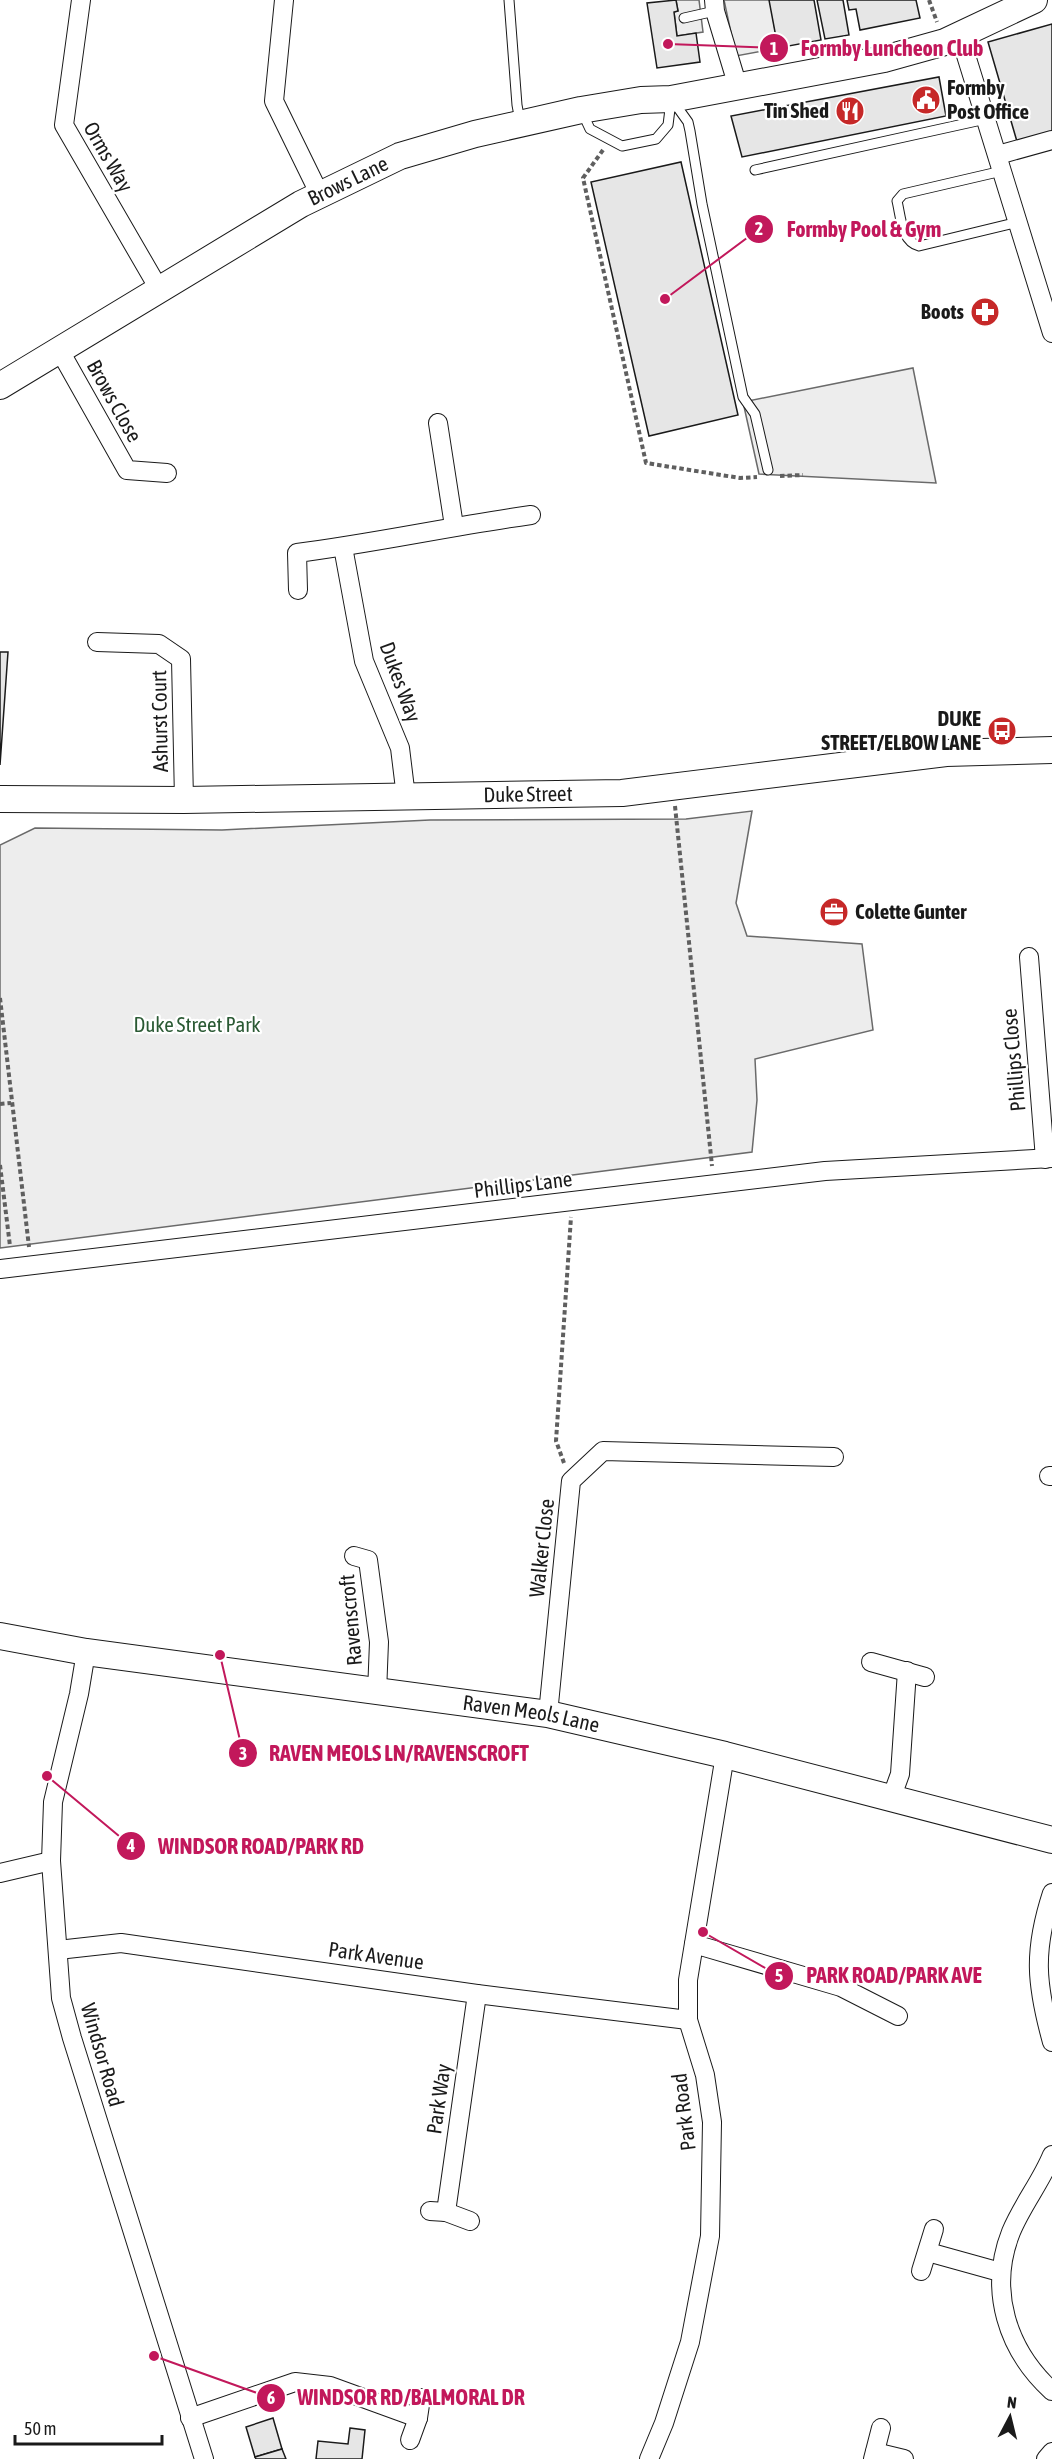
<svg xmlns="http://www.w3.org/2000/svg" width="1052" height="2459" viewBox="0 0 1052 2459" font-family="'Asap Condensed',sans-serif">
<rect width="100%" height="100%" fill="#fff"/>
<g fill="#ededed" stroke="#6a6a6a" stroke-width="1.5">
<path d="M 676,0 L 699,0 L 703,32 L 677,36 L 674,12 L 678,11 Z"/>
<path d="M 724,0 L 770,0 L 778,48 L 736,56 Z"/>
<path d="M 913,368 L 936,483 L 759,474 L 743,402 Z"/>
<path d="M 752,811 L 736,903 L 747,936 L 862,944 L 873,1030 L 755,1059 L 757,1100 L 752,1152 L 0,1248 L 0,845 L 35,828 L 222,830 L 430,820 L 686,819 Z"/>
</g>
<g fill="#e6e6e6" stroke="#1a1a1a" stroke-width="1.5">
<path d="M 676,0 L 678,11 L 674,12 L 677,36 L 696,33 L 700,62 L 657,68 L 647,3 Z"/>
<path d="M 769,0 L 814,0 L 821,40 L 778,48 Z"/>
<path d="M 817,0 L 843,0 L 849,35 L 825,39 Z"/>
<path d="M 847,0 L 916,0 L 920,18 L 860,30 L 856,9 L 849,10 Z"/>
<path d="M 1052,24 L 1052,135 L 1018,145 L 988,42 Z"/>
<path d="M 939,77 L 946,116 L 742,157 L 731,116 Z"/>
<path d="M 681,162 L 738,415 L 649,436 L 591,182 Z"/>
<path d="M 0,652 L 8,652 L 0,765 Z"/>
<path d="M 273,2418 L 282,2449 L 255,2457 L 246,2427 Z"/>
<path d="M 350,2428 L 365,2430 L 362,2459 L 316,2459 L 318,2441 L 348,2444 Z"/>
<path d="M 282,2449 L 286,2459 L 256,2459 L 255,2457 Z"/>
</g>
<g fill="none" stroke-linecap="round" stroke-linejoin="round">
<g stroke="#1a1a1a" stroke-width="11">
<g id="lane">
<path d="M 509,0 L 517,105 L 520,121"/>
<path d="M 684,18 L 715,11"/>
<path d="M 673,101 L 688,122 L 690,131 L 702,204 L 743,397 L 755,414 L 768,470"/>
<path d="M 582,112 L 590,129 L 622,146 L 656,139 L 668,125 L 671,101"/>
<path d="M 755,170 L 986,119"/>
<path d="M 1002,171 L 903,194 L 897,201 C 901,217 901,241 919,246 L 1018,222"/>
</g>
</g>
<g stroke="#1a1a1a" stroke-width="20">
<g id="street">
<path d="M 81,0 L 64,125 L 159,289"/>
<path d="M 284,0 L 274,101 L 320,195"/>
<path d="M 714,0 L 715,11 L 738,87"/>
<path d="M 960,36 L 1052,333"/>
<path d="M 998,155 L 1052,140"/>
<path d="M 60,351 L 127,470 L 167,473"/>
<path d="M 438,423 L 454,526"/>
<path d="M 343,547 L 364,661 L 400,748 L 406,797"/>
<path d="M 298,590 L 297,553 C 375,543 452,526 531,515"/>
<path d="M 97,642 L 159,644 L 181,659 L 184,800"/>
<path d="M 1029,957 L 1045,1159"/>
<path d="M 0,1269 L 825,1171 L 1052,1158"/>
<path d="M 1049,1476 L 1052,1476"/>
<path d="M 354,1556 L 368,1560 L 379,1642 L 377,1693"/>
<path d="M 86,1652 L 79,1694 L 53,1802 L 51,1861 L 61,1998 L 72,2038 L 204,2459"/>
<path d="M 871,1662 L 925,1677"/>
<path d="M 548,1714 L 571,1481 L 603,1451 L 834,1457"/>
<path d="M 891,1799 L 900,1774 L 907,1671"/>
<path d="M 0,1873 L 51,1861"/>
<path d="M 1052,1893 C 1033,1951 1036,1984 1052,2042"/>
<path d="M 694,1944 L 841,1987 L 898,2016"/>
<path d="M 58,1950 L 121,1943 L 477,1994 L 688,2020"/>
<path d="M 1052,2155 C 1041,2182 1022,2205 1011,2232 C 988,2290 1007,2350 1052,2391"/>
<path d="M 430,2211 L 446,2212 L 470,2221"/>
<path d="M 446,2212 L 477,1994"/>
<path d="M 928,2252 L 1000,2272"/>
<path d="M 921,2271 L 934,2229"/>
<path d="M 190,2418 L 295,2382 L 330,2386 L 418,2418"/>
<path d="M 410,2440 L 418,2418 L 421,2398"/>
<path d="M 875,2452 L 904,2459"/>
<path d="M 649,2459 L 664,2423 L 690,2342 L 710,2236 L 712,2122 L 705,2075 L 688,2020 L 688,1980 L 725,1755"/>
<path d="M 873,2459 L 881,2428"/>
<path d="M 1046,2459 L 1052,2452"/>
</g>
</g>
<g stroke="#1a1a1a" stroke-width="28">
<g id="secondary">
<path id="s1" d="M 0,386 L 301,204 L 400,156 L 475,134 L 581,110 L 641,100 L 671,99 L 884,59 L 945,42 L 1034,0"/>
<path id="s2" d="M 0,799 L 184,800 L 622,793 L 946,753 L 1052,750"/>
<path id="s3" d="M 0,1636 L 86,1652 L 548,1714 L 725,1755 L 1052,1840"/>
</g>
</g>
<g stroke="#5f5f5f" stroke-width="4" stroke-dasharray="4.5 3" stroke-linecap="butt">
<path d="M 929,0 L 937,22"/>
<path d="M 603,150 L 583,178 L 646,463 L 740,478 L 757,477"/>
<path d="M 780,476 L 803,475"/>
<path d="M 675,806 L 712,1166"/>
<path d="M 0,998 L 29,1247"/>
<path d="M 0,1104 L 11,1103"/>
<path d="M 0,1165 L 10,1246"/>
<path d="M 564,1463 L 556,1441 L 571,1217"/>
</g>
<use href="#lane" stroke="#fff" stroke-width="9"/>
<use href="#street" stroke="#fff" stroke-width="18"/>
<use href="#secondary" stroke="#fff" stroke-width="26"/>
</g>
<defs>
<g id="civic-disc" transform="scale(1.5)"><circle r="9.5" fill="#c62828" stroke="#fff"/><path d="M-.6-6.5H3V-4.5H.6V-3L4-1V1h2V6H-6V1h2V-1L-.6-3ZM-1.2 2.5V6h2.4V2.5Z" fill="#fff"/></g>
<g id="restaurant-disc" transform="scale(1.5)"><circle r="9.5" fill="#c62828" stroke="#fff"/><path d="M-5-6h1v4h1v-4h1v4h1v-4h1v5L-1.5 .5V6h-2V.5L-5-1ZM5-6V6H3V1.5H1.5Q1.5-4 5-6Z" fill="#fff"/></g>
<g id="pharmacy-disc" transform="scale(1.5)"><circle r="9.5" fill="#c62828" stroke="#fff"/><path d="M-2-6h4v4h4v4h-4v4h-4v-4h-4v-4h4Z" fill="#fff"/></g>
<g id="bus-disc" transform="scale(1.5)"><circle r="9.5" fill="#c62828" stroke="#fff"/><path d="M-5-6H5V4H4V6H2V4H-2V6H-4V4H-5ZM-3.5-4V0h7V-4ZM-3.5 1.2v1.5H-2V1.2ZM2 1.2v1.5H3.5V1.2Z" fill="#fff"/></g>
<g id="office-disc" transform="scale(1.5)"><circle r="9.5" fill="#c62828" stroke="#fff"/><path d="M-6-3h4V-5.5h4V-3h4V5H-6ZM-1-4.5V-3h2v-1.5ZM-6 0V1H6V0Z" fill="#fff"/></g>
</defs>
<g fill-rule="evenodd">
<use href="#civic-disc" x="926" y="100"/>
<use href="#restaurant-disc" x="850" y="111"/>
<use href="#pharmacy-disc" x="985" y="312"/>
<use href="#bus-disc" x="1002" y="731"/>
<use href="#office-disc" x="834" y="912"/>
</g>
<g text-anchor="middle" stroke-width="4.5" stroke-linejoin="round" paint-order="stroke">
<g font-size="21" font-weight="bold" fill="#1a1a1a" stroke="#fff" text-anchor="end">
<text x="947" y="95" text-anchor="start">Formby<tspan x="947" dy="24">Post Office</tspan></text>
<text x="829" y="118">Tin Shed</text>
<text x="964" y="319">Boots</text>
<text x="981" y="726">DUKE<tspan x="981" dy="24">STREET/ELBOW LANE</tspan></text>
<text x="855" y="919" text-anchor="start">Colette Gunter</text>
</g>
<g font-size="21" fill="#1a1a1a" stroke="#fff">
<text transform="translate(108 157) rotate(60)" y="7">Orms Way</text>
<text dy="7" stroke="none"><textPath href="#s1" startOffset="404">Brows Lane</textPath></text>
<text transform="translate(114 401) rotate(61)" y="7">Brows Close</text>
<text transform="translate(400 682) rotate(70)" y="7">Dukes Way</text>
<text transform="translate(160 721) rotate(-91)" y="7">Ashurst Court</text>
<text dy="7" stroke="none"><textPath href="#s2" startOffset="528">Duke Street</textPath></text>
<text transform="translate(1014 1060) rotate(-95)" y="7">Phillips Close</text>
<text transform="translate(523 1185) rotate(-7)" y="7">Phillips Lane</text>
<text transform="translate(542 1548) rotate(-84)" y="7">Walker Close</text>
<text transform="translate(351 1620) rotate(-95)" y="7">Ravenscroft</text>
<text dy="7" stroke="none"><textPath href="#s3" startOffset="537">Raven Meols Lane</textPath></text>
<text transform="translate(376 1956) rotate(8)" y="7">Park Avenue</text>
<text transform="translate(102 2055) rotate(74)" y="7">Windsor Road</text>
<text transform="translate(439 2099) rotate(-82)" y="7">Park Way</text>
<text transform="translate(684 2112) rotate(-97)" y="7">Park Road</text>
</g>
<g font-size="21" fill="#2b5a34" stroke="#fff">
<text x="197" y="1032">Duke Street Park</text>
</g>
</g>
<path fill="none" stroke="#c2185b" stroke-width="2" d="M668 44L774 48M665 299L759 229M220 1655L243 1753M47 1776L131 1846M703 1932L779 1976M154 2356L271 2398"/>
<g fill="#c2185b" stroke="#fff" stroke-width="2">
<circle cx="668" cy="44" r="6"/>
<circle cx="665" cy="299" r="6"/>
<circle cx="220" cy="1655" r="6"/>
<circle cx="47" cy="1776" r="6"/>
<circle cx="703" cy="1932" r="6"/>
<circle cx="154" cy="2356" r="6"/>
<circle cx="774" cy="48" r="15"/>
<circle cx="759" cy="229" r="15"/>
<circle cx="243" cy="1753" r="15"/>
<circle cx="131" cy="1846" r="15"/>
<circle cx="779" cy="1976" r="15"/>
<circle cx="271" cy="2398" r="15"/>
</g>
<g font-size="18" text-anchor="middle" font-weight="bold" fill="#fff">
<text x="774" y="55">1</text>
<text x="759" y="235">2</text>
<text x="243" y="1760">3</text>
<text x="131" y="1852">4</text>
<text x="779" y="1982">5</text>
<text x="271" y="2404">6</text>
</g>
<g font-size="22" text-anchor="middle" font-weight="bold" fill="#c2185b" stroke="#fff" stroke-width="4.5" stroke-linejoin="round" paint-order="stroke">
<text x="892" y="56">Formby Luncheon Club</text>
<text x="864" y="237">Formby Pool &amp; Gym</text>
<text x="399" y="1761">RAVEN MEOLS LN/RAVENSCROFT</text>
<text x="261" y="1854">WINDSOR ROAD/PARK RD</text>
<text x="894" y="1983">PARK ROAD/PARK AVE</text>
<text x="411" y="2405">WINDSOR RD/BALMORAL DR</text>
</g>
<g transform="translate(1010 2417) rotate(7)" stroke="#ffffff" stroke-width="4.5" paint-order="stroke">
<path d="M0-4.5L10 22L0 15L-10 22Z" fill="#1a1a1a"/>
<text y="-9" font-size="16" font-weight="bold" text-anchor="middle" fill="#1a1a1a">N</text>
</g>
<path d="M15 2435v9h147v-9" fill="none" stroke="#1a1a1a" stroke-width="3"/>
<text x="24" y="2435" font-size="18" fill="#1a1a1a" stroke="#ffffff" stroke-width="4.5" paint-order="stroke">50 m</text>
</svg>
